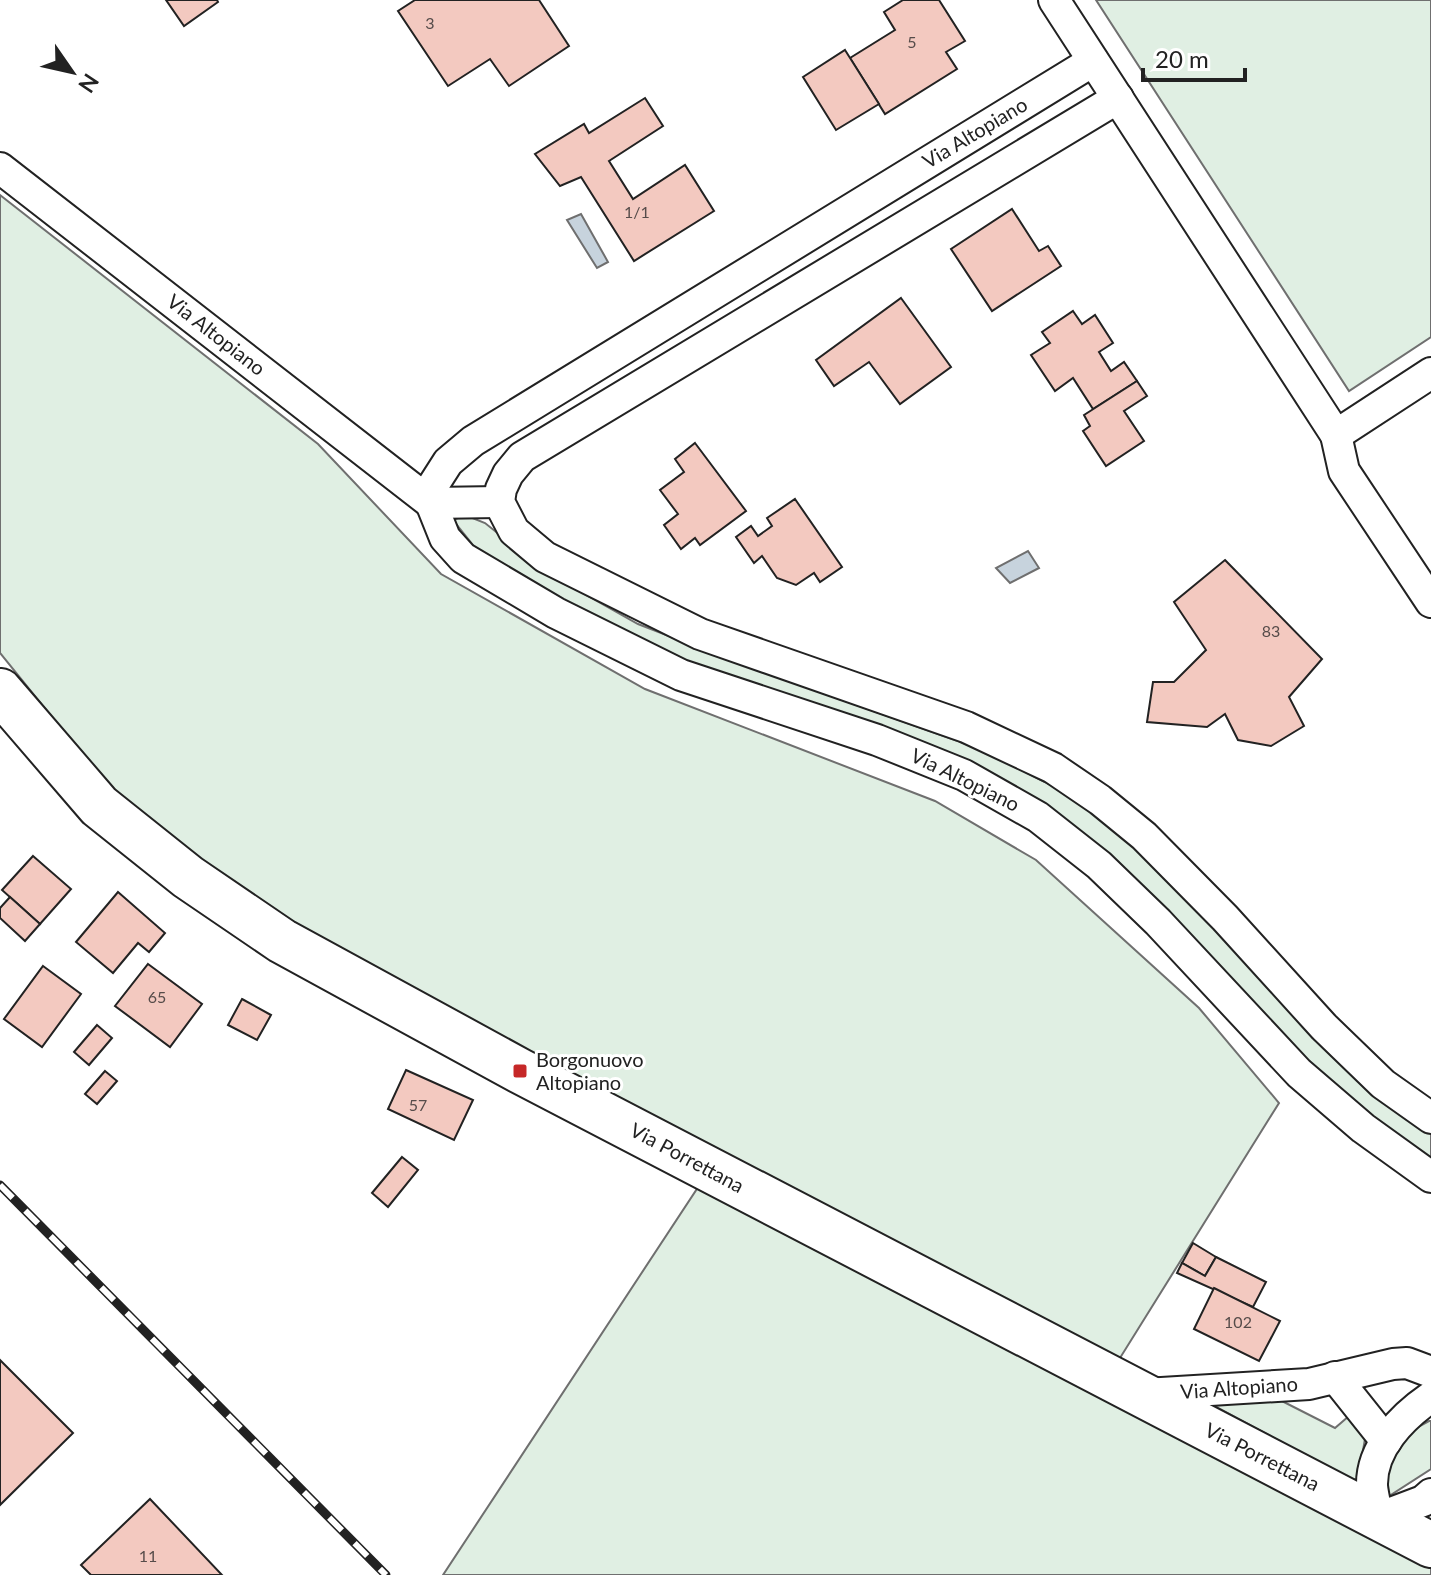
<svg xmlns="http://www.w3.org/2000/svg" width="1431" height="1575" viewBox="0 0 1431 1575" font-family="Lato,sans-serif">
<rect width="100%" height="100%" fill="#fff"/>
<g fill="#e0efe3" stroke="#6f6f6f" stroke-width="2">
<path d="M 1096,0 L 1431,0 L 1431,337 L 1349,391 Z"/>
<path d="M 0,195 L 318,444 L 441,574 L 645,689 L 935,801 L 1036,860 L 1199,1008 L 1279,1103 L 1105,1382 L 1431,1557 L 1431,1575 L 443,1575 L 708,1172 L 236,917 L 89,763 L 0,653 Z"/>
<path d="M 465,515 L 485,523 L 549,574 L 638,624 L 741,664 L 983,750 L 1074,797 L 1142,853 L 1360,1080 L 1431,1134 L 1431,1160 L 1326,1082 L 1087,842 L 569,613 L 477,550 L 453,520 Z"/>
<path d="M 1276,1398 L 1335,1428 L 1349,1416 L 1365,1439 L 1358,1479 L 1352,1480 L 1205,1401 Z"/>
<path d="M 1429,1421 L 1431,1421 L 1431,1469 L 1386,1498 L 1383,1479 L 1392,1456 L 1407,1433 Z"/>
</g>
<g fill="#c7d3dd" stroke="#6f6f6f" stroke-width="2">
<path d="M 581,214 L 608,262 L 597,268 L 567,220 Z"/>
<path d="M 1028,551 L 1039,568 L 1010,583 L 996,568 Z"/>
</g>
<g fill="#f3c9c0" stroke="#222" stroke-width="2">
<path d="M 166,0 L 217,0 L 218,2 L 184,26 Z"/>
<path d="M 415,0 L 539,0 L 569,46 L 509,86 L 490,59 L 448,86 L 398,11 Z"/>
<path d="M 903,0 L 939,0 L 965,41 L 946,52 L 957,69 L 885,114 L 850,58 L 895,30 L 884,12 Z"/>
<path d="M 845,50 L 879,104 L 836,130 L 803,77 Z"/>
<path d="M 645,98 L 663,126 L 609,161 L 633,199 L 685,165 L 714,211 L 634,261 L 581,177 L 560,186 L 535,154 L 584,124 L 589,133 Z"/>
<path d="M 1012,209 L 1039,251 L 1048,246 L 1061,266 L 992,311 L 951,249 Z"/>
<path d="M 901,298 L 951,367 L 900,404 L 869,362 L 834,386 L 816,360 Z"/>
<path d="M 1073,311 L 1082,324 L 1095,315 L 1113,343 L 1099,352 L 1111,371 L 1124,362 L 1137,381 L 1093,409 L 1073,378 L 1055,391 L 1031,355 L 1050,343 L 1042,332 Z"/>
<path d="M 1137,381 L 1147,396 L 1124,411 L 1144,441 L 1106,466 L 1083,431 L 1090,426 L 1084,415 Z"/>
<path d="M 695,443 L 746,511 L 700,545 L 695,538 L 681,549 L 664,525 L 678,514 L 660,490 L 684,472 L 675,459 Z"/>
<path d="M 795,499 L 842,567 L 820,582 L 814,573 L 796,585 L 777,578 L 762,556 L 754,563 L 736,537 L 751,526 L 758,536 L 772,526 L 767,518 Z"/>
<path d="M 1225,560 L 1322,659 L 1289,697 L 1304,726 L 1271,746 L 1238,740 L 1225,714 L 1207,727 L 1147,722 L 1153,682 L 1174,682 L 1206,650 L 1174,602 Z"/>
<path d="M 33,856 L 71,889 L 40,924 L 2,890 Z"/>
<path d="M 118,892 L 165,933 L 149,952 L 138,943 L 113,973 L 76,942 Z"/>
<path d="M 10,897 L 40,924 L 25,941 L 0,918 L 0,908 Z"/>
<path d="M 148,964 L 202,1004 L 170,1047 L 115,1006 Z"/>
<path d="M 43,966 L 81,994 L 42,1047 L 4,1019 Z"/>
<path d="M 242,999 L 271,1015 L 257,1040 L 228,1025 Z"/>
<path d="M 97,1025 L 112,1038 L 89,1065 L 74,1052 Z"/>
<path d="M 406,1070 L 473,1100 L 454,1140 L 388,1109 Z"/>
<path d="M 105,1071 L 117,1081 L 97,1104 L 85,1094 Z"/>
<path d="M 402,1157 L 418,1170 L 388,1207 L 372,1193 Z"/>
<path d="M 1193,1243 L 1216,1257 L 1205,1276 L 1182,1263 Z"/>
<path d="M 1216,1257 L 1266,1282 L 1253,1307 L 1177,1273 L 1182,1263 L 1205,1276 Z"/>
<path d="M 1214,1288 L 1280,1321 L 1259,1361 L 1194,1329 Z"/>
<path d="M 0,1360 L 73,1433 L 0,1505 Z"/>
<path d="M 150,1499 L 222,1575 L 91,1575 L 81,1565 Z"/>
</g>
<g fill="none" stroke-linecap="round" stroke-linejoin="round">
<g stroke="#222" stroke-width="34">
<g id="minor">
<path d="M 1054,0 L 1336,435 L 1431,373"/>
<path d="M 1093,61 L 473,441 L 448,462 L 432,487 L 431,503 L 445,538 L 463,558 L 556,613 L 681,675 L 877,740 L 964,775 L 1038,817 L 1099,865 L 1158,922 L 1299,1073 L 1363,1128 L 1431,1177"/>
<path d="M 1118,98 L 522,457 L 508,474 L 501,489 L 499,502 L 514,531 L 545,557 L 700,634 L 966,727 L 1053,768 L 1100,800 L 1144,836 L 1225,918 L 1324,1027 L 1383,1084 L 1431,1118"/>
<path d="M 0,168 L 431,503 L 499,502"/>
<path d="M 1336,435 L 1344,471 L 1431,602"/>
<path d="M 1335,1377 L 1386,1441"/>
<path d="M 1145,1394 L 1309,1384 L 1393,1364 L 1407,1363 L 1431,1372"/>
<path d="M 1431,1397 C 1402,1417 1371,1448 1372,1486 C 1373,1496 1376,1507 1378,1518 L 1423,1501 L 1431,1494"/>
</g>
</g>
<g stroke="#222" stroke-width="48">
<path id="secondary" d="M 0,691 L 99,806 L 188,877 L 282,941 L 520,1071 L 1431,1545"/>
</g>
<use href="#minor" stroke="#fff" stroke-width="30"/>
<use href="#secondary" stroke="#fff" stroke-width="44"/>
<g stroke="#222" stroke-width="9">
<path id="rail" d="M 0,1185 L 386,1575"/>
</g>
<use href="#rail" stroke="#fff" stroke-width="6" stroke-dasharray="18" stroke-linecap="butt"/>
</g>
<rect fill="#c62828" stroke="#fff" stroke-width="3" x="512" y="1063" width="16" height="16" rx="4"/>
<g text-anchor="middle" stroke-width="6" stroke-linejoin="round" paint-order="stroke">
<g font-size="16" fill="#564c4a">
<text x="430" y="29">3</text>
<text x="912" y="48">5</text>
<text x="637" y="218">1/1</text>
<text x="1271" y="637">83</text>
<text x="157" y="1003">65</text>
<text x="418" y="1111">57</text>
<text x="1238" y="1328">102</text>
<text x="148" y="1562">11</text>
</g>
<g font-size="20" fill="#222" stroke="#fff">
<text transform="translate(975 133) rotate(-31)" y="7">Via Altopiano</text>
<text transform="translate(216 335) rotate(38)" y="7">Via Altopiano</text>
<text transform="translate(965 780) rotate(26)" y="7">Via Altopiano</text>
<text transform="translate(687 1158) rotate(28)" y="7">Via Porrettana</text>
<text transform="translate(1239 1388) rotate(-4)" y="7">Via Altopiano</text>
<text transform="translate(1262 1457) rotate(27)" y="7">Via Porrettana</text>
</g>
<g font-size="20" fill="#222" stroke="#fff" text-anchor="start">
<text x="536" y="1067">Borgonuovo<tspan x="536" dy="23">Altopiano</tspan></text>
</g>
</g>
<g transform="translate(72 72) rotate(124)" stroke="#ffffff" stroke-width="6" paint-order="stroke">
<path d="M0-6L14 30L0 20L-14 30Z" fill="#222222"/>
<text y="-12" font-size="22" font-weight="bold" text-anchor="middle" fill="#222222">N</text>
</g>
<path d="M1143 68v12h102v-12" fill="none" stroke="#222222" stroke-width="4"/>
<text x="1155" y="68" font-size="24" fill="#222222" stroke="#ffffff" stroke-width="6" paint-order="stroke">20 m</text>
</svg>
